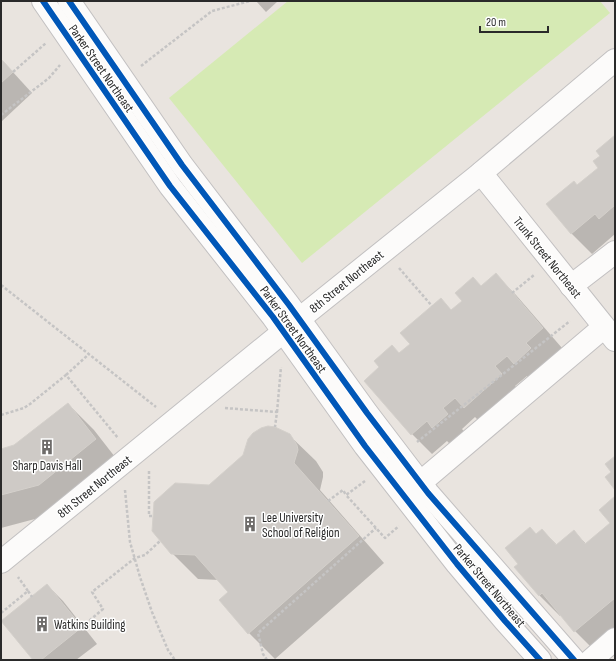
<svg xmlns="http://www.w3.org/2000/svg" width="616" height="661" viewBox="0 0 616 661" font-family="'Sofia Sans Condensed',sans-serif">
<rect width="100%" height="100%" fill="#e9e4df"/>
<path fill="#d6eab4" d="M 288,1 L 600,1 L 610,13 L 302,263 L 169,98 Z"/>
<g fill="#0003">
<path d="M 256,1 L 278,1 L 266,12 Z"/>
<path d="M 1,59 L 32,93 L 1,122 Z"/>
<path d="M 615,136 L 615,234 L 592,254 L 572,234 L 547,204 L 578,186 L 600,168 L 601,156 Z"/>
<path d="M 496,275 L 516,295 L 562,348 L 545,363 L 534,383 L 527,376 L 515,386 L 522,394 L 485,427 L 475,417 L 462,429 L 467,435 L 453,447 L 447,441 L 432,454 L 412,434 L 399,354 L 411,344 L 440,299 L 452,311 Z"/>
<path d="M 68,404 L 94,430 L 122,466 L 65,511 L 1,528 L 1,450 L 14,446 Z"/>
<path d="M 289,435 L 316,461 L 323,472 L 323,477 L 320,490 L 384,563 L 275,659 L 249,633 L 229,592 L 219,580 L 198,579 L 172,553 L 210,486 Z"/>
<path d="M 615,497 L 615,635 L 595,651 L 575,631 L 561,614 L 560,616 L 540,596 L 516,567 L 519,564 L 530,528 L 537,535 L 542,530 L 557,545 L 574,531 L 586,544 L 611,523 Z"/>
<path d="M 47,585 L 63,601 L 97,644 L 76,660 L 34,660 Z"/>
</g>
<g fill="#cecac6" stroke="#d4d0cb">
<path d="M 1,59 L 13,72 L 1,83 Z"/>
<path d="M 615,135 L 615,205 L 599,219 L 595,214 L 571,234 L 546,204 L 574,181 L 577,185 L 598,168 L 593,161 L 600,156 L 596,151 Z"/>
<path d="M 496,273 L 543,328 L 526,343 L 531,348 L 514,364 L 507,356 L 495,366 L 502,374 L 464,408 L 455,398 L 443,408 L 448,414 L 432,428 L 427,421 L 411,435 L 364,381 L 379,367 L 374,361 L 392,345 L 399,353 L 410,344 L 400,333 L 441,298 L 451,310 L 462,301 L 455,293 L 473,277 L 481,286 Z"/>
<path d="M 68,403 L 96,439 L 39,485 L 1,495 L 1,449 L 14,445 Z"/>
<path d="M 268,426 L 275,427 L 290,434 L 297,445 L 298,450 L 294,463 L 359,536 L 248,634 L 219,600 L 228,592 L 195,555 L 171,554 L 152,531 L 154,502 L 175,483 L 209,485 L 243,455 L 248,439 L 253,433 L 261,428 Z"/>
<path d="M 615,456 L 615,490 L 605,477 L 611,472 L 605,464 Z"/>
<path d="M 615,496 L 615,598 L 574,632 L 542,593 L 539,596 L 514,567 L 518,564 L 505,548 L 530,527 L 536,534 L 542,529 L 556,545 L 574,530 L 585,544 L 610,523 L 599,510 Z"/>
<path d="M 47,584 L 82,627 L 41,660 L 33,660 L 1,621 Z"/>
</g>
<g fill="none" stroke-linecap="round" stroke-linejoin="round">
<g stroke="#c2c0c1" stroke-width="24">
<g id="minor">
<path d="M 43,1 L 170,186 L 273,317 L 365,446 L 457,564 L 505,621 L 540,660"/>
<path d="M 69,1 L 182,165 L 289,305 L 367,413 L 428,493 L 574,660"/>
<path d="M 481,173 L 615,340"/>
<path d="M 571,286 L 615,252"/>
<path d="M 420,483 L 604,327"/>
<path d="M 1,562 L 283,332 L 481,173 L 615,60"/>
<path d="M 591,660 L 615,639"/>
</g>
</g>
<g stroke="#c5c4c4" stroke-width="2.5" stroke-dasharray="3 2" stroke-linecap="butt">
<path d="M 141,66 L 212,11 L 250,1"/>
<path d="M 13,72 L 46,43"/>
<path d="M 1,115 L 49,78 L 60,65"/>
<path d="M 399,268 L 432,306"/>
<path d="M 1,285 L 156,407"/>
<path d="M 512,293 L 534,275"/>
<path d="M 66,375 L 89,354"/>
<path d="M 225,408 L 277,412 L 275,427"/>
<path d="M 277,412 L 281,367"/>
<path d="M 1,415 L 24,408 L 30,404 L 66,375 L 118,438"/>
<path d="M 417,442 L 570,321"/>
<path d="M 149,471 L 149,516 L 153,516"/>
<path d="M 365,481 L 346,495 L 385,538 L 399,526"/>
<path d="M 125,490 L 130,542 L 140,577 L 152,612 L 168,650 L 175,660"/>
<path d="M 328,501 L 343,490 L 346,495"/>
<path d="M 28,591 L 32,597"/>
<path d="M 1,613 L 28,591 L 18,577"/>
<path d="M 82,627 L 103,609 L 92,592 L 135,558 L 145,555 L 160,541"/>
<path d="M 267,660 L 263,654 L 258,633 L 376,528"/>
</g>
<use href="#minor" stroke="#fcfbfa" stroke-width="22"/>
<g stroke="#fff" stroke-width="8">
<g id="cycleway">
<path d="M 43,1 L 170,186 L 273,317 L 365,446 L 457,564 L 505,621 L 540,660"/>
<path d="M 69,1 L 182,165 L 289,305 L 367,413 L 428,493 L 574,660"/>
</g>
</g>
<use href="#cycleway" stroke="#0057b8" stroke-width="6"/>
</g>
<defs>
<g id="building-bare" transform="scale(1.2)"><path d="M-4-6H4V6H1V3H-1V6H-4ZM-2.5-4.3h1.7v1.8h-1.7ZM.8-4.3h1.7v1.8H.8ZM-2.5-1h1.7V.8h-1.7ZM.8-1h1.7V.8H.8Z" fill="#6d6b69" stroke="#fff" stroke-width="2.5" paint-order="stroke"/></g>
</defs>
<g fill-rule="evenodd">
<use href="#building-bare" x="47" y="447"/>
<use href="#building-bare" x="250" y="524"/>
<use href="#building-bare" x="42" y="624"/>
</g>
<g text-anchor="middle" stroke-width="3" stroke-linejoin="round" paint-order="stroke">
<g font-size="13" fill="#2a2a2a" stroke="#fff">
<text transform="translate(102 68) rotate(55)" y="5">Parker Street Northeast</text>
<text transform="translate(548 257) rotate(51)" y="5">Trunk Street Northeast</text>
<text transform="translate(346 281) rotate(-39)" y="5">8th Street Northeast</text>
<text transform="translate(294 329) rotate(54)" y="5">Parker Street Northeast</text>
<text transform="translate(94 486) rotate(-39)" y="5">8th Street Northeast</text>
<text transform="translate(490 585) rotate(50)" y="5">Parker Street Northeast</text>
</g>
<g font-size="13" fill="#2a2a2a" stroke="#fff" text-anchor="start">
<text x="47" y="470" text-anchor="middle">Sharp Davis Hall</text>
<text x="262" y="522">Lee University<tspan x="262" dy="15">School of Religion</tspan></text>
<text x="54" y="629">Watkins Building</text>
</g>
</g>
<rect width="616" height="661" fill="none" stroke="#2a2a2a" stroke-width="4"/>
<path d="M480 26v6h68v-6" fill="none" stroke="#2a2a2a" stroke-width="2"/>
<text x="486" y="26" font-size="12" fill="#2a2a2a" stroke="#ffffff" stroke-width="3" paint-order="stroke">20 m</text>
</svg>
